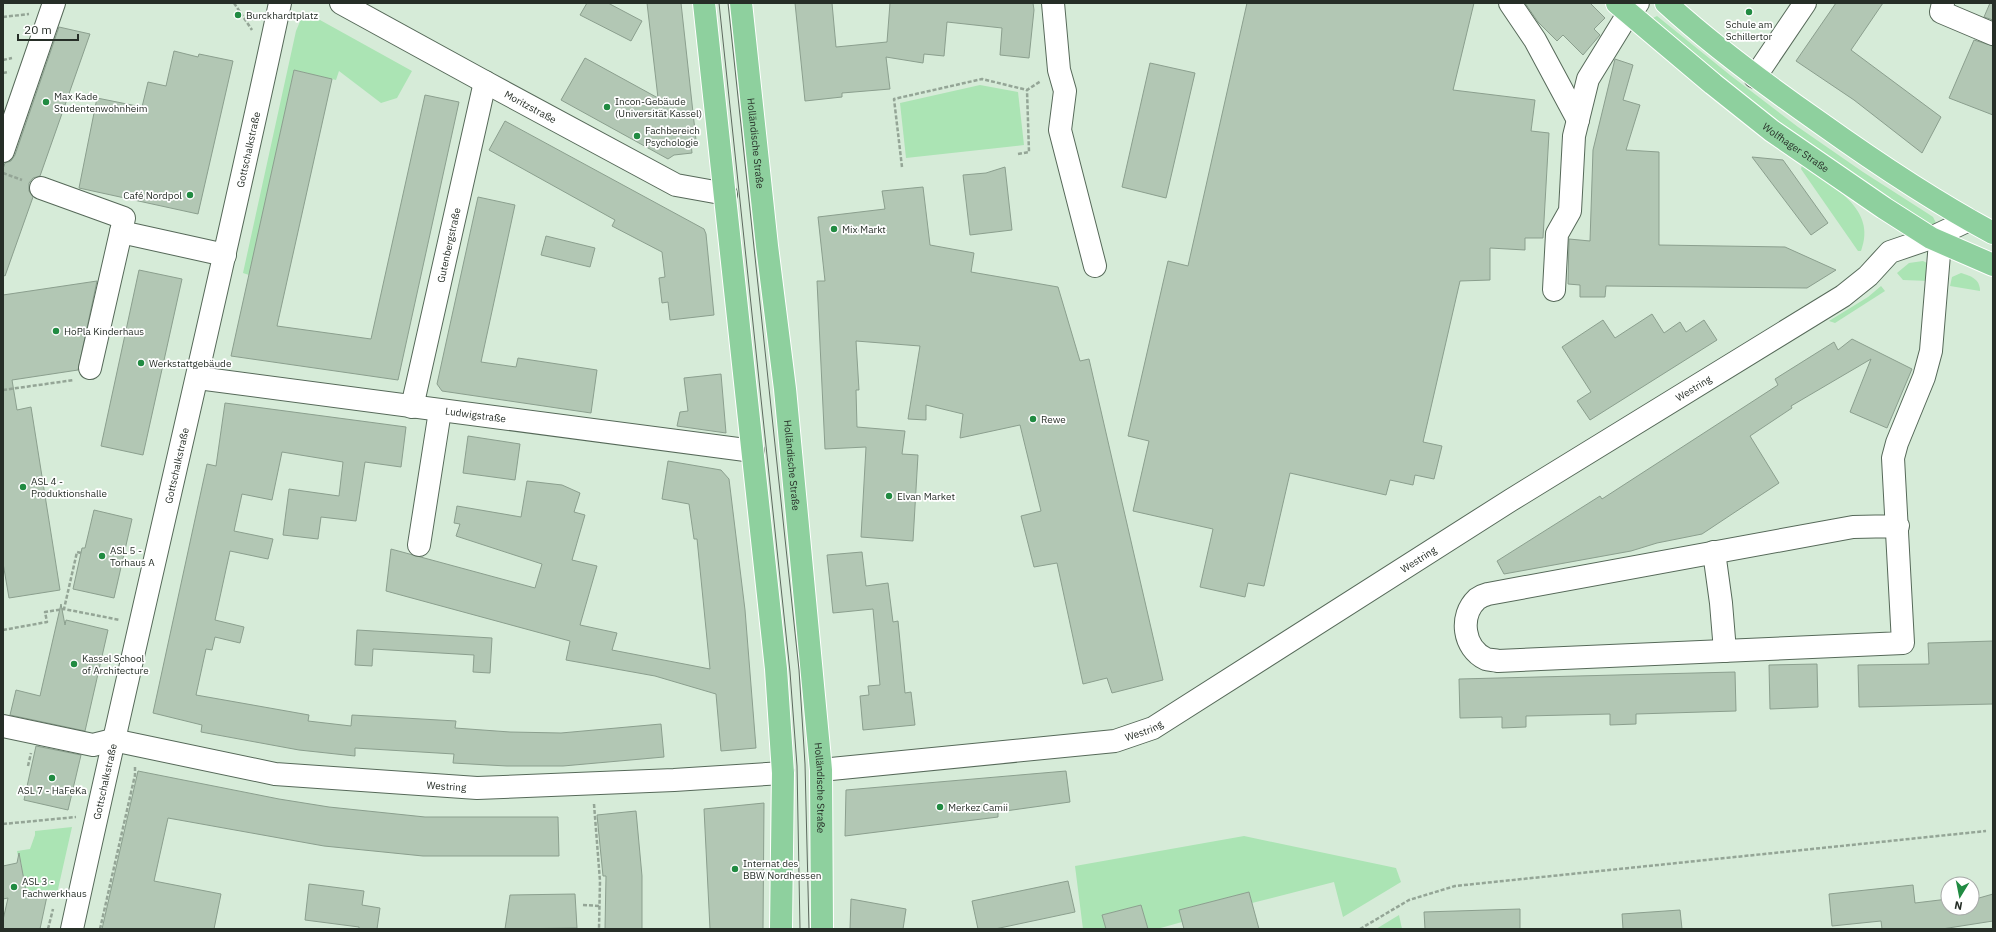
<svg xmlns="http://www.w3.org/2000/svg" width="1996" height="932" viewBox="0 0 1996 932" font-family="'IBM Plex Sans',sans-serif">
<rect width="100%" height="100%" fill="#d6ebd8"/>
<g fill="#abe4b4">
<path d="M 311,15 L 412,71 L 397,98 L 381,103 L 339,71 L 336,80 L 294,70 L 249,275 L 243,273 L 296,31 L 301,19 Z"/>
<path d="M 1657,16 L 1730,75 L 1798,127 L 1863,172 L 1927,213 L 1933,217 L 1937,225 L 1933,228 L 1795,136 L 1653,22 L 1653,18 Z"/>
<path d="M 980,85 L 1018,92 L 1024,145 L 906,158 L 900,103 Z"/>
<path d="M 1802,165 C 1831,186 1878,208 1861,251 L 1858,251 L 1801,169 Z"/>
<path d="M 1923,261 L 1927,263 L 1929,281 L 1903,280 L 1897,273 L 1909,263 Z"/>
<path d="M 1961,273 C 1971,276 1980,279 1980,291 L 1950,286 L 1952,277 Z"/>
<path d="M 1881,286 L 1885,291 L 1835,323 L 1829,321 L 1868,297 Z"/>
<path d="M 72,827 L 56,898 L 33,892 L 26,894 L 21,862 L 19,862 L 17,851 L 30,849 L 35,835 L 35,831 Z"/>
<path d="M 1244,836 L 1396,868 L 1401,882 L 1343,917 L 1334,882 L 1252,903 L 1249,892 L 1179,910 L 1182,922 L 1157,929 L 1148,929 L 1141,905 L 1102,915 L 1106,929 L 1083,929 L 1075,866 Z"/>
<path d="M 1399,915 L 1402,929 L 1376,929 Z"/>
</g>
<g fill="#b2c7b4" stroke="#8b9f8e">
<path d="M 587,3 L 608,3 L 642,21 L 631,41 L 580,15 Z"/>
<path d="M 647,3 L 681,3 L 696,140 L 691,143 L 692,153 L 674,155 L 668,159 L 561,100 L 585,58 L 658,98 Z"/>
<path d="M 795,3 L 832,3 L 836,47 L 887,42 L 890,3 L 1033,3 L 1034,10 L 1029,58 L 1000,55 L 1002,28 L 947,22 L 944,56 L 924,54 L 923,63 L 886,57 L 890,89 L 842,93 L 842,97 L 805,101 Z"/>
<path d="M 1247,3 L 1474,3 L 1453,90 L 1535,100 L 1531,131 L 1549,133 L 1543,238 L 1525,238 L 1525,250 L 1490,248 L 1490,280 L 1460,281 L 1423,442 L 1442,446 L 1434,479 L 1415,475 L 1413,485 L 1390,480 L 1386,495 L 1290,473 L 1264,586 L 1248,583 L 1245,597 L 1200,587 L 1213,529 L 1133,511 L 1149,441 L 1128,436 L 1168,261 L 1188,266 Z"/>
<path d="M 1525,3 L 1590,3 L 1605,18 L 1594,29 L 1600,35 L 1583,55 L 1563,35 L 1557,41 L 1538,22 Z"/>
<path d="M 1836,3 L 1883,3 L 1851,50 L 1941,117 L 1922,153 L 1854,100 L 1796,61 Z"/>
<path d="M 1990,3 L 1993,3 L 1993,20 L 1984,17 Z"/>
<path d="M 59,27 L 90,34 L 40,176 L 33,178 L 29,183 L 29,191 L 33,197 L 5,276 L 3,275 L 3,169 L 5,163 L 11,161 L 15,155 Z"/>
<path d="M 1974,40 L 1993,46 L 1993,115 L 1949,98 Z"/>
<path d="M 174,51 L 198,57 L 199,54 L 233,61 L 198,214 L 79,188 L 97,98 L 142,107 L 148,82 L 166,86 Z"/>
<path d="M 1615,59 L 1633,65 L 1623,100 L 1640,105 L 1626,150 L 1659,152 L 1659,245 L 1785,247 L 1836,270 L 1807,288 L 1606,286 L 1605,297 L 1580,297 L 1580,285 L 1568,284 L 1569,239 L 1590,241 L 1593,150 Z"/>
<path d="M 1150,63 L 1195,73 L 1166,198 L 1122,187 Z"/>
<path d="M 294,70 L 332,79 L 277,326 L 371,339 L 425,95 L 459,102 L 398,380 L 231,356 Z"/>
<path d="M 505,121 L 704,229 L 706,234 L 714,315 L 670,320 L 668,302 L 662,303 L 659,278 L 665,277 L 662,252 L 612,226 L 615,220 L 489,150 Z"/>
<path d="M 1752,157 L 1783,160 L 1828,223 L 1811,235 Z"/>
<path d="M 1005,167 L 1012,230 L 970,235 L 963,175 L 986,173 Z"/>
<path d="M 923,187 L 930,245 L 974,253 L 971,272 L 1058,287 L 1080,361 L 1089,359 L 1163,680 L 1112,693 L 1107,678 L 1083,684 L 1057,563 L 1034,567 L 1021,516 L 1041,511 L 1020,425 L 960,438 L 963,414 L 926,405 L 926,420 L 908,419 L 920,346 L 856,341 L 859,390 L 856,390 L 857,427 L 905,431 L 902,454 L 918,455 L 913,541 L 861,537 L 866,447 L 825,449 L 817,281 L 825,281 L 818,217 L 885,209 L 882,191 Z"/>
<path d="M 478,197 L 515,205 L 481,362 L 516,367 L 518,358 L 597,370 L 591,413 L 442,391 L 437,384 Z"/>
<path d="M 546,236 L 595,248 L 590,267 L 541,255 Z"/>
<path d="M 139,270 L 182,279 L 143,455 L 101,446 Z"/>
<path d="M 97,281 L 78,370 L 12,380 L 17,410 L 31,407 L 60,590 L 9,598 L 3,563 L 3,295 Z"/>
<path d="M 1652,314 L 1664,333 L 1680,322 L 1686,332 L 1704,320 L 1717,340 L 1590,420 L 1577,401 L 1591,392 L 1562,347 L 1603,320 L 1615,338 Z"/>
<path d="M 1852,339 L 1912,369 L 1887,428 L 1850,412 L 1871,359 L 1791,406 L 1792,408 L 1750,436 L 1779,483 L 1702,534 L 1657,543 L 1631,551 L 1504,574 L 1497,561 L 1600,496 L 1602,499 L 1778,385 L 1775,379 L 1834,342 L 1838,350 Z"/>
<path d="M 721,374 L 726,433 L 677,426 L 680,412 L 688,411 L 684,378 Z"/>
<path d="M 225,403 L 406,427 L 401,467 L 365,462 L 356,521 L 321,517 L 318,539 L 283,535 L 289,489 L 339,496 L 343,462 L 282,452 L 272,500 L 242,494 L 234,531 L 273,539 L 268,559 L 230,551 L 215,620 L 244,627 L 240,643 L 215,637 L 212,650 L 206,649 L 196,695 L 309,715 L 308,721 L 351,726 L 352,715 L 456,721 L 455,728 L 510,732 L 561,733 L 661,724 L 664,757 L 563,766 L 507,766 L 453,763 L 454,754 L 355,748 L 355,756 L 299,750 L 201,732 L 202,725 L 153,713 L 207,464 L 216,466 Z"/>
<path d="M 468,436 L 520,444 L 515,480 L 463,473 Z"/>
<path d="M 668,461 L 721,470 L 729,479 L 745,610 L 756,748 L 721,751 L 716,694 L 655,676 L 566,660 L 570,641 L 386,591 L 391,549 L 535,588 L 542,564 L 456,536 L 460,524 L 454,523 L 457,506 L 521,517 L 527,481 L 562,485 L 580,493 L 574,512 L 585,515 L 572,560 L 597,566 L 580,625 L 617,633 L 612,650 L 710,669 L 697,539 L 694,539 L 689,504 L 662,499 Z"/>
<path d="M 94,510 L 132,519 L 114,598 L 73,589 L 82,548 L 85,548 Z"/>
<path d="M 862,552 L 866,586 L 888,583 L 893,622 L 898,621 L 905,693 L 911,692 L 915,725 L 863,730 L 860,696 L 869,695 L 868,686 L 880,685 L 873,609 L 833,613 L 827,555 Z"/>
<path d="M 61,604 L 65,625 L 66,620 L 108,630 L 85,731 L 10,715 L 16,690 L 40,696 Z"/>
<path d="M 357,630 L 492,638 L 490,673 L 473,672 L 474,655 L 373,649 L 372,666 L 355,665 Z"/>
<path d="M 1993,641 L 1993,704 L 1859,707 L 1858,665 L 1929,664 L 1928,643 Z"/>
<path d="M 1817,664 L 1818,707 L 1770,709 L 1769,665 Z"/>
<path d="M 1735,672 L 1736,711 L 1636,714 L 1636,724 L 1610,725 L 1610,714 L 1526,716 L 1526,727 L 1502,728 L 1502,717 L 1460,718 L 1459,679 Z"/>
<path d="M 36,746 L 81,755 L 68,810 L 24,800 Z"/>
<path d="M 138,771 L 279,799 L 329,807 L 425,817 L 558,817 L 559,856 L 423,856 L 324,846 L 168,818 L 154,881 L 221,894 L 214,929 L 102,929 Z"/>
<path d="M 1066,771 L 1070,802 L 998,812 L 998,817 L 845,836 L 846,790 Z"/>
<path d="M 764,803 L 763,929 L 710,929 L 704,809 Z"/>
<path d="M 636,811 L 642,876 L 642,929 L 605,929 L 606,876 L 603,876 L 597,815 Z"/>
<path d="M 19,853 L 26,891 L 47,896 L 40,929 L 3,929 L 3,920 L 8,898 L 3,899 L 3,866 L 17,863 Z"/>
<path d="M 1068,881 L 1075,912 L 995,929 L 978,929 L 972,901 Z"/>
<path d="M 309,884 L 364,891 L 362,905 L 380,908 L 377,929 L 359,929 L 359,927 L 305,920 Z"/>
<path d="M 1913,885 L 1915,903 L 1948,899 L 1948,908 L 1972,908 L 1972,900 L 1993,894 L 1993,921 L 1942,929 L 1882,929 L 1881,921 L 1832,926 L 1829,894 Z"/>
<path d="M 1249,892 L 1259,929 L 1184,929 L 1179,910 Z"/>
<path d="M 575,894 L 577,928 L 505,929 L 510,895 Z"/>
<path d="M 851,899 L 906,909 L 903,929 L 850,929 Z"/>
<path d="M 1141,905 L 1148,929 L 1106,929 L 1102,915 Z"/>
<path d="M 1520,909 L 1520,929 L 1425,929 L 1424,912 Z"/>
<path d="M 1680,910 L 1682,929 L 1623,929 L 1622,914 Z"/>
</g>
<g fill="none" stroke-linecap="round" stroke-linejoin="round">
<g stroke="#566959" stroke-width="24">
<g id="minor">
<path id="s1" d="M 341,3 L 485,82 L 676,185 L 726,194"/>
<path d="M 1053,3 L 1059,70 L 1065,91 L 1060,130 L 1095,266"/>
<path d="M 1510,3 L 1535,40 L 1578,120"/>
<path d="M 1943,3 L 1941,12 L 1993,34"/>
<path d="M 1755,77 L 1805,3"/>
<path d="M 3,151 L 54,3"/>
<path d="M 41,188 L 124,218 L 121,232 L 225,255"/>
<path d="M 1554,290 L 1557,234 L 1570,211 L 1574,136 L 1588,79 L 1628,14 L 1638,3"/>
<path d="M 90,368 L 121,232"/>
<path id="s2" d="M 198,378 L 753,451"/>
<path id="s3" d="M 412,407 L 485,82"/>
<path d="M 1898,526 L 1853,527 L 1488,594 C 1484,595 1480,597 1477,599 C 1459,616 1463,648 1486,659 C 1489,660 1494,660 1498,661 L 1903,643 L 1893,458 L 1897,443 L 1924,377 L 1931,351 L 1940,242"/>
<path d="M 419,545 L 440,411"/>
<path d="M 1714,552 L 1721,603 L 1725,651"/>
<path id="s4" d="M 3,726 L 93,745 L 113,740 L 275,774 L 477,788 L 674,780 L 783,773"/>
<path id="s5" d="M 821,770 L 1115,741 L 1153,728 L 1511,500 L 1843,296 L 1868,276 L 1890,252 L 1931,238 L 1969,220"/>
<path id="s6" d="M 72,929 C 139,620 214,312 280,3"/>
</g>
</g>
<g stroke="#fff" stroke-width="24">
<g id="major">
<path d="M 704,3 L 776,669 L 783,773 L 781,929"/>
<path id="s7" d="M 741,3 L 767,246 L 785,389 L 821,770 L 822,929"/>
<path id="s8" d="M 1617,3 L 1713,84 L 1772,131 L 1884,208 L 1931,238 L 1993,265"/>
<path d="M 1666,3 C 1714,47 1766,85 1819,122 C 1875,162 1933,201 1993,233"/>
</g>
</g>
<g stroke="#94a596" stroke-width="2.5" stroke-dasharray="4 2" stroke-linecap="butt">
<path d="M 234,3 L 252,30"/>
<path d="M 3,17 L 29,14"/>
<path d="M 3,60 L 12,58"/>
<path d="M 3,73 L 9,72"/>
<path d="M 1018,154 L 1029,152 L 1027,90"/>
<path d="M 902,167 L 894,99 L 982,79 L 1027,90 L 1041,81"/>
<path d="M 3,173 L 22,180"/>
<path d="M 3,390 L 74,380"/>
<path d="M 81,553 L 77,552 L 64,609 L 120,620"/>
<path d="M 3,630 L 47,622 L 45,612 L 64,609"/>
<path d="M 28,766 L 31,753"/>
<path d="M 594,804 L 600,881 L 599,929"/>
<path d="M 3,824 L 76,817"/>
<path d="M 583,905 L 600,906"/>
<path d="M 48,929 L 53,909"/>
<path d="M 100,929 L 135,775 L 135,765"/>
<path d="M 1360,929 L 1409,900 L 1455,886 L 1986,831"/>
</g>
<use href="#minor" stroke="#fff" stroke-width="22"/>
<use href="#major" stroke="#8ed09e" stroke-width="22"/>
<g stroke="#5d695e" stroke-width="1">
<path d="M 719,3 L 790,672 L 797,766 L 800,929"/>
<path d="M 728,3 L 799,670 L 805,764 L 809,929"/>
</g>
</g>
<g fill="#218b42" stroke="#fff" stroke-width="1.5">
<circle cx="1749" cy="12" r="4"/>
<circle cx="238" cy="15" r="4"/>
<circle cx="46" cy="102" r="4"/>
<circle cx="607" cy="107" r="4"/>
<circle cx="637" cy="136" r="4"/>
<circle cx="190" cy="195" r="4"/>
<circle cx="834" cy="229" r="4"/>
<circle cx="56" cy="331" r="4"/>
<circle cx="141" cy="363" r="4"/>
<circle cx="1033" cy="419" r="4"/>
<circle cx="23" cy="487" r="4"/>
<circle cx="889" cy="496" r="4"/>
<circle cx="102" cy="556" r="4"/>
<circle cx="74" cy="664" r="4"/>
<circle cx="52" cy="778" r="4"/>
<circle cx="940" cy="807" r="4"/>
<circle cx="735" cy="869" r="4"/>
<circle cx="14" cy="887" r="4"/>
</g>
<g text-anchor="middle" stroke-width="3.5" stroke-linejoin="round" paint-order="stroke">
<g font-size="10" fill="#262e27" stroke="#fff" text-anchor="start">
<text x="246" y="19">Burckhardtplatz</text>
<text x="1749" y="28" text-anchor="middle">Schule am<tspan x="1749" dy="12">Schillertor</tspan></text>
<text x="54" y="100">Max Kade<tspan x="54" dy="12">Studentenwohnheim</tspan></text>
<text x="615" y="105">Incon-Gebäude<tspan x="615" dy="12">(Universität Kassel)</tspan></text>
<text x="645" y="134">Fachbereich<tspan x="645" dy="12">Psychologie</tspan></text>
<text x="182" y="199" text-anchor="end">Café Nordpol</text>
<text x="842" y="233">Mix Markt</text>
<text x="64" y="335">HoPla Kinderhaus</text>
<text x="149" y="367">Werkstattgebäude</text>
<text x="1041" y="423">Rewe</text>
<text x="31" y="485">ASL 4 -<tspan x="31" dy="12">Produktionshalle</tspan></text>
<text x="897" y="500">Elvan Market</text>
<text x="110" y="554">ASL 5 -<tspan x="110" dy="12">Torhaus A</tspan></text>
<text x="82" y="662">Kassel School<tspan x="82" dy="12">of Architecture</tspan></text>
<text x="52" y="794" text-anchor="middle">ASL 7 - HaFeKa</text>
<text x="948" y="811">Merkez Camii</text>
<text x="743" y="867">Internat des<tspan x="743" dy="12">BBW Nordhessen</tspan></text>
<text x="22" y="885">ASL 3 -<tspan x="22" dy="12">Fachwerkhaus</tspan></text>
</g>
<g font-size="10" fill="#262e27" stroke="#fff">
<text dy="4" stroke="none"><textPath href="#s1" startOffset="216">Moritzstraße</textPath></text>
<text dy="4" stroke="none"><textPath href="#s7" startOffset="141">Holländische Straße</textPath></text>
<text dy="4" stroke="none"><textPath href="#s8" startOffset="230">Wolfhager Straße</textPath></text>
<text dy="4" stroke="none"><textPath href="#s6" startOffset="799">Gottschalkstraße</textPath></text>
<text dy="4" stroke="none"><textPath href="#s3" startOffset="166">Gutenbergstraße</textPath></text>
<text dy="4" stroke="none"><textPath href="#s5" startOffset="974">Westring</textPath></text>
<text dy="4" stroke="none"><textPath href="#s2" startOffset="280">Ludwigstraße</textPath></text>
<text dy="4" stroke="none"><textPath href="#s7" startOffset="465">Holländische Straße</textPath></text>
<text dy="4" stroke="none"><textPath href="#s6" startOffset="475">Gottschalkstraße</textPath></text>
<text dy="4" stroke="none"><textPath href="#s5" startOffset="650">Westring</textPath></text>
<text dy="4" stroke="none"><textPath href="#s5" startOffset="326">Westring</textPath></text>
<text dy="4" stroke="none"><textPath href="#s6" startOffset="151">Gottschalkstraße</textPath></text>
<text dy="4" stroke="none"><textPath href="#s4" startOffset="450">Westring</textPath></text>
<text dy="4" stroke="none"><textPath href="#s7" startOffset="789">Holländische Straße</textPath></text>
</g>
</g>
<rect width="1996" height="932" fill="none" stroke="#262e27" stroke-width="8"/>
<g transform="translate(1960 896) rotate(190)"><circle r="19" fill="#ffffff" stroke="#a8aba9"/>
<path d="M0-3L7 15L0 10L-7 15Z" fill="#218b42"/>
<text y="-6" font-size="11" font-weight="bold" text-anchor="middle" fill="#262e27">N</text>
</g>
<path d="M18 34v6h60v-6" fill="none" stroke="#262e27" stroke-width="2"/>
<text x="24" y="34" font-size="12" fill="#262e27" stroke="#ffffff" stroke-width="3" paint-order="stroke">20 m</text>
</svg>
